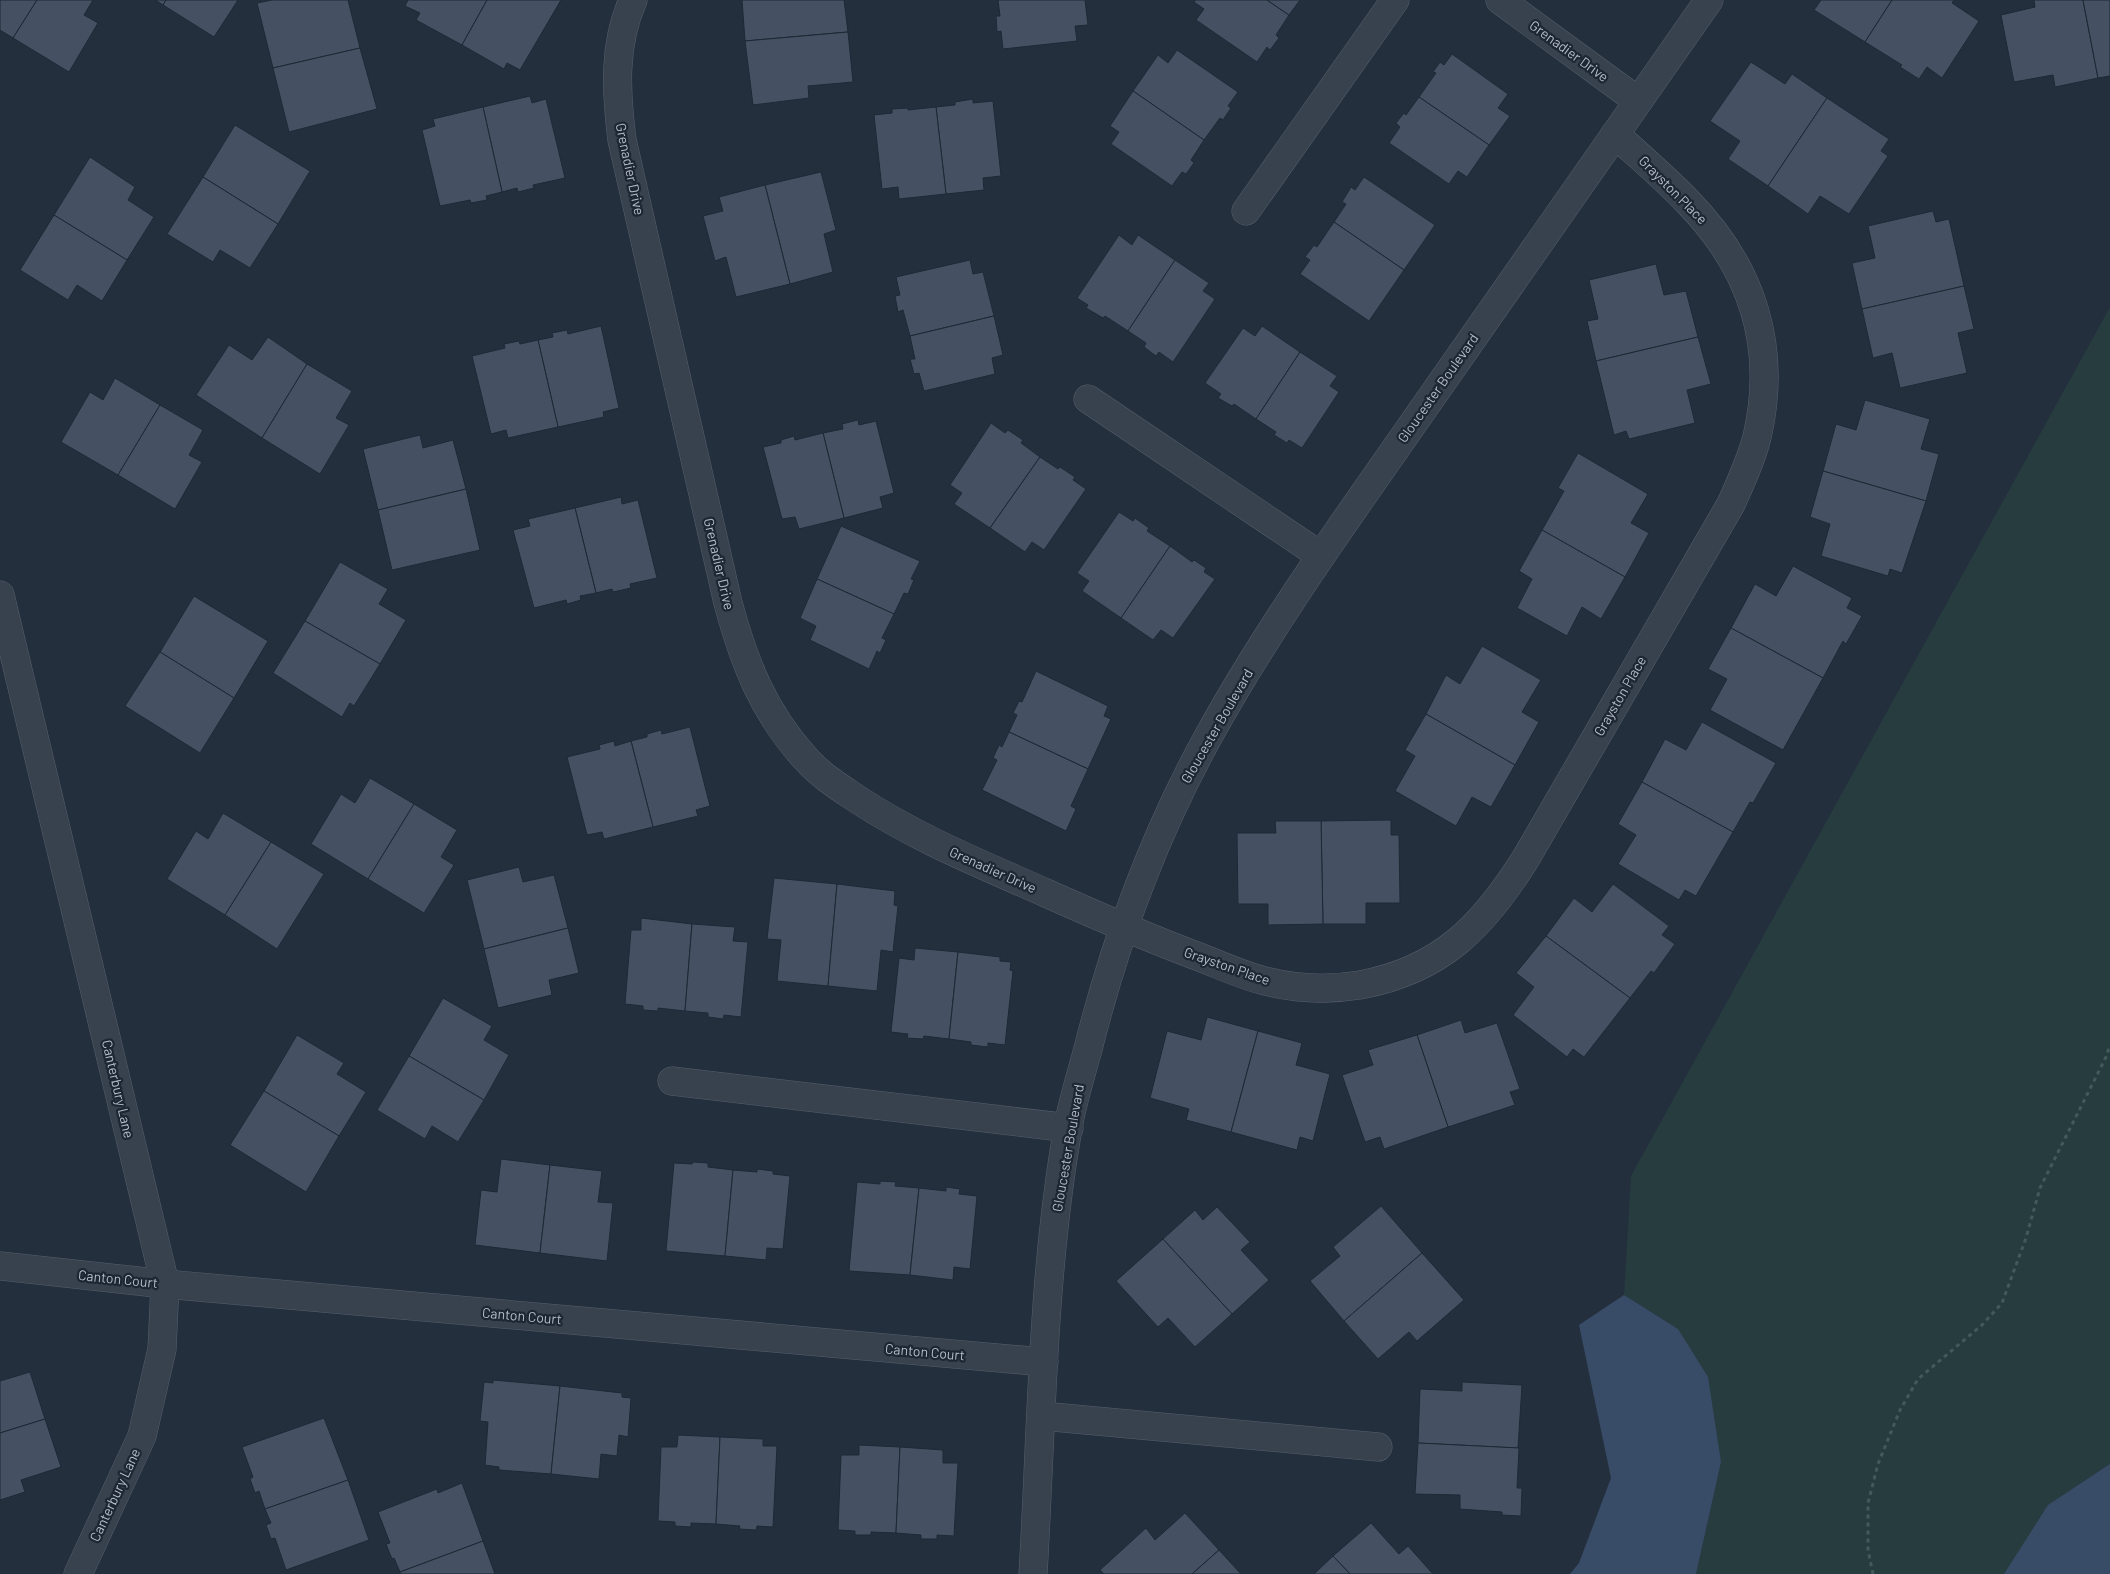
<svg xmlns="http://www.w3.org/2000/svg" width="2110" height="1574" viewBox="0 0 2110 1574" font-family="Barlow,sans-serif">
<rect width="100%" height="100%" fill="#242f3e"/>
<path fill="#263c3f" d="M 2110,307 L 2110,1574 L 1696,1574 L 1721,1462 L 1678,1329 L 1624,1295 L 1631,1176 Z"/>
<g fill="#394c67">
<path d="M 1624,1295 L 1678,1329 L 1708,1377 L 1721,1462 L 1696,1574 L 1570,1574 L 1579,1563 L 1611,1478 L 1579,1325 Z"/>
<path d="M 2110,1464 L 2110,1574 L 2004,1574 L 2048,1505 Z"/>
</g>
<g fill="#455162" stroke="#1f2835">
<path d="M 0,0 L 37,0 L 13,38 L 0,30 Z"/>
<path d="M 37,0 L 93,0 L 84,15 L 98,23 L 69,72 L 13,38 Z"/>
<path d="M 155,0 L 166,0 L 163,5 Z"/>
<path d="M 166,0 L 238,0 L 214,37 L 163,5 Z"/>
<path d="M 272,0 L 348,0 L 360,48 L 273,68 L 257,3 Z"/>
<path d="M 408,0 L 487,0 L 462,45 L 416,20 L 420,13 L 405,6 Z"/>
<path d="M 487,0 L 561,0 L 520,70 L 507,63 L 504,69 L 462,45 Z"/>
<path d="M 742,0 L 844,0 L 848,32 L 745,41 Z"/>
<path d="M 998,0 L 1085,0 L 1088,25 L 1075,26 L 1077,41 L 1003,49 L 1001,31 L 997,32 L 996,16 L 1000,16 Z"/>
<path d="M 1195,0 L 1267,0 L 1289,15 L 1276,35 L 1279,38 L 1270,50 L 1267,47 L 1257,62 L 1196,20 L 1204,9 L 1194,2 Z"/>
<path d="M 1267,0 L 1300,0 L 1289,15 Z"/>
<path d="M 1821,0 L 1892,0 L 1865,42 L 1814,10 Z"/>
<path d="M 1892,0 L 1954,0 L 1952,3 L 1979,21 L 1942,78 L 1927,67 L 1919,79 L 1900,67 L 1902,65 L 1865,42 Z"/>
<path d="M 2034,0 L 2083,0 L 2098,78 L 2055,87 L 2053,75 L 2014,82 L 2001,15 L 2035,7 Z"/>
<path d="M 2083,0 L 2110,0 L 2110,76 L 2098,78 Z"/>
<path d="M 848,32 L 853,82 L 808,86 L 809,98 L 753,105 L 745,41 Z"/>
<path d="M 360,48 L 377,109 L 289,132 L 273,68 Z"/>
<path d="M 1177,50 L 1238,92 L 1228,106 L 1231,108 L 1223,120 L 1220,118 L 1204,140 L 1133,91 L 1158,55 L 1168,63 Z"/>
<path d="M 1452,54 L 1508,94 L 1498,108 L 1510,116 L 1489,145 L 1419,97 L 1436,73 L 1433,72 L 1440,62 L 1444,65 Z"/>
<path d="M 1751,62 L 1785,84 L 1792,74 L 1827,98 L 1768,186 L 1728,159 L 1740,141 L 1710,121 Z"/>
<path d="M 1133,91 L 1204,140 L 1191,160 L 1194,163 L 1186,174 L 1182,172 L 1172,186 L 1111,144 L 1119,132 L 1110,126 Z"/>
<path d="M 530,96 L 532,103 L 546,99 L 565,178 L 533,185 L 534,188 L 518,192 L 517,188 L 502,192 L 483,107 Z"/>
<path d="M 1419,97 L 1489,145 L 1467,177 L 1458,171 L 1449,184 L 1389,143 L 1400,127 L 1396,123 L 1404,113 L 1406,115 Z"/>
<path d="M 1827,98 L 1889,139 L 1881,151 L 1888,156 L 1849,214 L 1820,196 L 1808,214 L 1768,186 Z"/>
<path d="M 973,99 L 973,103 L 993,101 L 1001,176 L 983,178 L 984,190 L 946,194 L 936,107 L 955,105 L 955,102 Z"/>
<path d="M 483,107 L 502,192 L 486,196 L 487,200 L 471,203 L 470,200 L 440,206 L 422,130 L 435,126 L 433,119 Z"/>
<path d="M 936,107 L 946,194 L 899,199 L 898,187 L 882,189 L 874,115 L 892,113 L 892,109 L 908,108 L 908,110 Z"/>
<path d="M 235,125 L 310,171 L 278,224 L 203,177 Z"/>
<path d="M 90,157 L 135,187 L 128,200 L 154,217 L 127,260 L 54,215 Z"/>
<path d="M 821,172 L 836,230 L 824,234 L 833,272 L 790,284 L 765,185 Z"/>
<path d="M 203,177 L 278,224 L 250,268 L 220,250 L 213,262 L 167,234 Z"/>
<path d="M 1364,177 L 1435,225 L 1404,270 L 1334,222 L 1346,204 L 1342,202 L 1351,187 L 1355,190 Z"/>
<path d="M 765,185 L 790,284 L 736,297 L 726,257 L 715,261 L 703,216 L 723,211 L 719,197 Z"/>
<path d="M 1933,211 L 1936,222 L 1949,219 L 1964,286 L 1862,309 L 1852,263 L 1875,258 L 1868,226 Z"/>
<path d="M 54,215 L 127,260 L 102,301 L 77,285 L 68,300 L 20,270 Z"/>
<path d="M 1334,222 L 1404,270 L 1369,321 L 1300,274 L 1310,260 L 1305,257 L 1314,245 L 1317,247 Z"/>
<path d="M 1119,235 L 1132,245 L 1138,235 L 1175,260 L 1128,331 L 1105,316 L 1103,318 L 1086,308 L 1088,305 L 1077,298 Z"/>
<path d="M 970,260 L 973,274 L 983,272 L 994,316 L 910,336 L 903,310 L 898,312 L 895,296 L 900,295 L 896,277 Z"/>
<path d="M 1175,260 L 1209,283 L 1203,291 L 1215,299 L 1173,362 L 1159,352 L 1156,356 L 1144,347 L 1146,343 L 1128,331 Z"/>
<path d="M 1656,264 L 1664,295 L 1686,291 L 1698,337 L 1596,361 L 1587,321 L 1598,319 L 1589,280 Z"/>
<path d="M 1964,286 L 1974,329 L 1958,333 L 1967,373 L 1900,388 L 1892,353 L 1873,358 L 1862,309 Z"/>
<path d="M 994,316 L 1003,355 L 992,358 L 995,374 L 924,391 L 919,373 L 914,374 L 910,359 L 915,359 L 910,336 Z"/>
<path d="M 601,326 L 619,408 L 603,412 L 604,417 L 558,427 L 538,340 L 553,337 L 552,333 L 567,330 L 568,334 Z"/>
<path d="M 1262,326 L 1300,352 L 1256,419 L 1234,404 L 1232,406 L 1218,398 L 1221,394 L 1205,383 L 1243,328 L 1255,336 Z"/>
<path d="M 268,337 L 307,364 L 262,438 L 196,395 L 229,345 L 252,360 Z"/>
<path d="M 1698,337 L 1711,384 L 1687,390 L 1695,423 L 1629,439 L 1626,431 L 1614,435 L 1596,361 Z"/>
<path d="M 538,340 L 558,427 L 508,438 L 506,430 L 491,434 L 472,356 L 505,348 L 504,344 L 519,341 L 520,344 Z"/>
<path d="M 1300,352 L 1337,376 L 1330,386 L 1339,392 L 1302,448 L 1289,440 L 1287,443 L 1274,435 L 1276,432 L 1256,419 Z"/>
<path d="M 307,364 L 352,391 L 336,418 L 349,425 L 320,474 L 262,438 Z"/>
<path d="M 115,378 L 160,405 L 118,475 L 61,442 L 90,392 L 103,400 Z"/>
<path d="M 1865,400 L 1930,419 L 1921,449 L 1939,454 L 1926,501 L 1823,471 L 1836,424 L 1856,430 Z"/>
<path d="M 160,405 L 203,430 L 189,455 L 202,462 L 175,509 L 118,475 Z"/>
<path d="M 858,420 L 859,425 L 876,421 L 894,493 L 880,497 L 883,508 L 844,518 L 823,433 L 843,429 L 842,424 Z"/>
<path d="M 991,423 L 1005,433 L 1008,430 L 1023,440 L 1021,443 L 1040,457 L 990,528 L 954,504 L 962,493 L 950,485 Z"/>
<path d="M 823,433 L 844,518 L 799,529 L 795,517 L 782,519 L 763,447 L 781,443 L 781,440 L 794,436 L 795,440 Z"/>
<path d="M 420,435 L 423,448 L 453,440 L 466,489 L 378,510 L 363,449 Z"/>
<path d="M 1578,453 L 1648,494 L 1631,523 L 1649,533 L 1625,577 L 1542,530 L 1564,491 L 1558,488 Z"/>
<path d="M 1040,457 L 1058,469 L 1060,467 L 1075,477 L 1073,480 L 1086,489 L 1044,550 L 1032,542 L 1025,552 L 990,528 Z"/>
<path d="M 1823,471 L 1926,501 L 1902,573 L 1890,569 L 1888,576 L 1821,556 L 1830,524 L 1810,517 Z"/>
<path d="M 466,489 L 480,550 L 392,570 L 378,510 Z"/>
<path d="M 621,497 L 622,504 L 638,500 L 657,578 L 630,584 L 631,588 L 613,592 L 612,589 L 596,593 L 575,508 Z"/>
<path d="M 575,508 L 596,593 L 580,596 L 581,600 L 567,604 L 566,600 L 534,608 L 513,530 L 530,526 L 528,519 Z"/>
<path d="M 1119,512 L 1133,521 L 1135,518 L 1149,528 L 1147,531 L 1170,546 L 1121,618 L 1082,591 L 1089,581 L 1077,573 Z"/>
<path d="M 841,526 L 920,561 L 911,579 L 914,580 L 908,594 L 904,593 L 894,614 L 817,579 Z"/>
<path d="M 1542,530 L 1625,577 L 1601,619 L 1582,607 L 1567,636 L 1517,608 L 1532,579 L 1519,571 Z"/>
<path d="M 1170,546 L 1192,562 L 1194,560 L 1206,568 L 1204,572 L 1215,579 L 1173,638 L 1161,630 L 1153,640 L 1121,618 Z"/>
<path d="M 340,562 L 388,589 L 379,604 L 406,620 L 380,664 L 305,621 Z"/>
<path d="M 1793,566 L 1852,598 L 1847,608 L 1862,616 L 1846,644 L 1843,641 L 1823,678 L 1731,628 L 1755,584 L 1776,596 Z"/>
<path d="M 817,579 L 894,614 L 882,638 L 886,640 L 880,653 L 877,651 L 869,669 L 810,640 L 816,626 L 800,618 Z"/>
<path d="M 194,596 L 268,641 L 234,698 L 160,652 Z"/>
<path d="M 305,621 L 380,664 L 354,706 L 350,703 L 342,717 L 273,673 Z"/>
<path d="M 1731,628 L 1823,678 L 1783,750 L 1710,710 L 1727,679 L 1708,669 Z"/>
<path d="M 1482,646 L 1541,680 L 1522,712 L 1539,722 L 1515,765 L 1426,714 L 1446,675 L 1460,684 Z"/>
<path d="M 160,652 L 234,698 L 200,753 L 125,706 Z"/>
<path d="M 1036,671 L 1108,706 L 1104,716 L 1111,719 L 1088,769 L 1009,732 L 1017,715 L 1013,713 L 1019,701 L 1022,702 Z"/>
<path d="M 1426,714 L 1515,765 L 1491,807 L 1472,797 L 1456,826 L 1395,791 L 1415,756 L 1405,750 Z"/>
<path d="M 1702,722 L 1776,763 L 1753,803 L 1750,802 L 1733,832 L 1642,782 L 1665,739 L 1686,750 Z"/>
<path d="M 690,727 L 710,806 L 696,810 L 698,816 L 653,827 L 631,741 L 647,737 L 647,734 L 661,730 L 662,734 Z"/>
<path d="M 1009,732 L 1088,769 L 1071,806 L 1076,809 L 1066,831 L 982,790 L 997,760 L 993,758 L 999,745 L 1002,747 Z"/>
<path d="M 614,741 L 615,746 L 631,741 L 653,827 L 604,839 L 602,832 L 587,835 L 567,757 L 600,749 L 599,745 Z"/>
<path d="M 370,778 L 414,804 L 368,879 L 311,844 L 341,794 L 355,803 Z"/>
<path d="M 1642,782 L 1733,832 L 1696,896 L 1685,890 L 1679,900 L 1618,864 L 1636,835 L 1618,824 Z"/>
<path d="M 414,804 L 457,830 L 441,857 L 454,865 L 424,913 L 368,879 Z"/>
<path d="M 223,813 L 271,842 L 225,915 L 167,879 L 196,831 L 208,839 Z"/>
<path d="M 1391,820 L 1391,835 L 1399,835 L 1400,903 L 1366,903 L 1366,924 L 1323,924 L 1321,821 Z"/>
<path d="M 1275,821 L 1321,821 L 1323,924 L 1268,925 L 1268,904 L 1238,904 L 1237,833 L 1276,833 Z"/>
<path d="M 271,842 L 324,874 L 277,949 L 225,915 Z"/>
<path d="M 519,867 L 523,882 L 554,875 L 568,928 L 484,949 L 467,880 Z"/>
<path d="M 774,878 L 837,884 L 828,986 L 777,981 L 781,940 L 767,939 Z"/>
<path d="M 837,884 L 895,891 L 894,905 L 898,906 L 893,952 L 881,950 L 877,991 L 828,986 Z"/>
<path d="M 1613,884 L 1669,926 L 1662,935 L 1675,944 L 1654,973 L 1651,971 L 1630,998 L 1546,936 L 1574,898 L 1592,912 Z"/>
<path d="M 641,918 L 692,924 L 685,1011 L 658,1008 L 658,1011 L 643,1010 L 643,1006 L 625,1004 L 631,930 L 641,930 Z"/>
<path d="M 692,924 L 735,927 L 733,941 L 748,942 L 741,1017 L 724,1015 L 723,1019 L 708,1017 L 708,1013 L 685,1011 Z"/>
<path d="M 568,928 L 579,973 L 549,980 L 552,995 L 498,1008 L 484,949 Z"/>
<path d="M 1546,936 L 1630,998 L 1584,1057 L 1573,1049 L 1567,1057 L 1513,1015 L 1534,987 L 1516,973 Z"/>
<path d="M 915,948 L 958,952 L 949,1039 L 924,1036 L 923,1039 L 907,1038 L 908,1034 L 891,1032 L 899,958 L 914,960 Z"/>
<path d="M 958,952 L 1000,957 L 1000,961 L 1011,962 L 1010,970 L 1013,971 L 1005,1045 L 988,1043 L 988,1047 L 971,1045 L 971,1042 L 949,1039 Z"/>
<path d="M 443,998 L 492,1026 L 484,1040 L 509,1055 L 484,1100 L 409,1056 Z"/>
<path d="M 1207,1017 L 1258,1031 L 1231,1132 L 1186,1120 L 1189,1109 L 1150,1098 L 1167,1031 L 1201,1040 Z"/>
<path d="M 1461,1020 L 1465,1033 L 1497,1023 L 1520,1089 L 1510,1092 L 1515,1105 L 1448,1127 L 1417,1035 Z"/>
<path d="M 1258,1031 L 1302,1043 L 1296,1065 L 1330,1074 L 1313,1141 L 1300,1137 L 1297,1150 L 1231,1132 Z"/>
<path d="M 297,1035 L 344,1063 L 337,1074 L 366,1092 L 339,1136 L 264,1091 Z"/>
<path d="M 1417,1035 L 1448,1127 L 1384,1149 L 1380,1137 L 1365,1142 L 1342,1075 L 1373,1065 L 1368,1050 Z"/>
<path d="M 409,1056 L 484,1100 L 458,1142 L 432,1126 L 425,1139 L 377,1110 Z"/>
<path d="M 264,1091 L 339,1136 L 306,1192 L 230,1145 Z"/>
<path d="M 501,1159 L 550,1165 L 540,1253 L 475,1245 L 481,1190 L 497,1192 Z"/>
<path d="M 693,1162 L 708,1163 L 708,1167 L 733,1170 L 725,1256 L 666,1251 L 674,1163 L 692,1164 Z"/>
<path d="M 550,1165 L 602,1171 L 598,1202 L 613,1203 L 607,1261 L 540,1253 Z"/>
<path d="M 757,1169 L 773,1171 L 773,1174 L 790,1176 L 783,1249 L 767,1248 L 766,1260 L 725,1256 L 733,1170 L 757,1172 Z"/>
<path d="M 880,1181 L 896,1182 L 895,1186 L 919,1188 L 910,1275 L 849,1271 L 857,1182 L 880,1184 Z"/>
<path d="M 946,1187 L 960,1189 L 959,1194 L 977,1196 L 970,1269 L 954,1267 L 953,1280 L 910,1275 L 919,1188 L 946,1191 Z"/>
<path d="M 1381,1206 L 1422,1253 L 1344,1321 L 1310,1281 L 1340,1256 L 1333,1247 Z"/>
<path d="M 1217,1207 L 1250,1242 L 1241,1250 L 1269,1280 L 1232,1314 L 1163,1239 L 1195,1210 L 1203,1220 Z"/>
<path d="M 1163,1239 L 1232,1314 L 1195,1347 L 1168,1318 L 1158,1327 L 1116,1281 Z"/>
<path d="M 1422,1253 L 1464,1300 L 1417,1341 L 1409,1332 L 1378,1359 L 1344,1321 Z"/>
<path d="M 30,1372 L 45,1419 L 0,1433 L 0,1381 Z"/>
<path d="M 493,1380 L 560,1386 L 551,1474 L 499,1470 L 499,1467 L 485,1465 L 488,1422 L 480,1421 L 484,1382 L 493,1383 Z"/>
<path d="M 1462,1382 L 1522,1385 L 1518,1448 L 1418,1443 L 1420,1389 L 1462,1391 Z"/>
<path d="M 560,1386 L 622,1393 L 622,1397 L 631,1398 L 628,1437 L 619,1435 L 617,1456 L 601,1454 L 599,1479 L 551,1474 Z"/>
<path d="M 324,1418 L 348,1480 L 265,1509 L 259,1491 L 255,1493 L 250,1479 L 253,1477 L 242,1447 Z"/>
<path d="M 45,1419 L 61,1467 L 21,1480 L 25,1492 L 0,1500 L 0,1433 Z"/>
<path d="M 678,1435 L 720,1437 L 716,1524 L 691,1523 L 691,1527 L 675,1526 L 675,1522 L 658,1521 L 661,1447 L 677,1447 Z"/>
<path d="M 720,1437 L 763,1439 L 763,1446 L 777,1446 L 773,1527 L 757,1526 L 756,1530 L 739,1529 L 740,1526 L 716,1524 Z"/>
<path d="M 1418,1443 L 1519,1448 L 1517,1488 L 1522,1488 L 1521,1516 L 1502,1515 L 1502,1512 L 1460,1509 L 1460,1495 L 1415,1494 Z"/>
<path d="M 859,1445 L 900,1447 L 896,1533 L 871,1532 L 871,1535 L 855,1535 L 855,1531 L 838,1530 L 841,1455 L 859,1455 Z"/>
<path d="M 900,1447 L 943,1450 L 943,1463 L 958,1463 L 954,1536 L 937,1535 L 937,1539 L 921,1539 L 921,1535 L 896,1533 Z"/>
<path d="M 348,1480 L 369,1540 L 286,1570 L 275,1538 L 271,1539 L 266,1525 L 271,1523 L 265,1509 Z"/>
<path d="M 462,1483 L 483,1541 L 400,1572 L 394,1558 L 392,1559 L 386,1544 L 390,1543 L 378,1512 L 437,1489 L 438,1493 Z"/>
<path d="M 1185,1513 L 1219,1550 L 1192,1574 L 1104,1574 L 1100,1570 L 1146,1528 L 1155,1540 Z"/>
<path d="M 1371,1523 L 1399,1554 L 1408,1546 L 1433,1574 L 1350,1574 L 1333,1556 Z"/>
<path d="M 483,1541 L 495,1574 L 400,1574 L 400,1572 Z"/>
<path d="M 1219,1550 L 1241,1574 L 1192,1574 Z"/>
<path d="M 1333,1556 L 1350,1574 L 1314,1574 Z"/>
</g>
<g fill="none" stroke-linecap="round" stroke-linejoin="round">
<g stroke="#565f6c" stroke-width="29">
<g id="minor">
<path d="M 633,0 C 613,45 616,92 622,140 L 728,603 C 744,662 763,712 806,759 C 820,775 839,787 857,799 C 916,838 981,864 1046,893 C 1095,915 1144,936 1194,955 C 1218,964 1241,975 1265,981 C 1296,989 1329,990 1360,985 C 1442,970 1484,925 1526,858 L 1731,504 C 1741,482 1751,460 1757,437 C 1778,346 1752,267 1687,201 C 1665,178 1639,156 1615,134"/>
<path d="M 1500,0 L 1638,101"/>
<path d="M 1246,211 L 1395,0"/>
<path d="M 1088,399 L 1321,556"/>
<path d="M 0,595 L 165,1284 L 162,1349 L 142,1436 L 78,1574"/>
<path d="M 672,1081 L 1069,1128"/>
<path d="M 0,1266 L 165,1284 L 1044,1362"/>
<path d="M 1042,1416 L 1378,1447"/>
<path d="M 1033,1574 C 1042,1422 1042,1267 1070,1117 C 1075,1094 1082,1071 1088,1049 C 1115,941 1154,835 1208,737 C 1272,621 1351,513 1426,405 C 1520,270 1614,135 1709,0"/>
</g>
</g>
<path stroke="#44595c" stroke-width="3" stroke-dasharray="4 4" stroke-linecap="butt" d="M 1873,1574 L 1868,1550 L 1868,1503 L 1878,1464 L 1900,1410 L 1918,1379 L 1982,1325 L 2002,1303 L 2026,1238 L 2040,1188 L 2106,1057 L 2110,1045"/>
<use href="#minor" stroke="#38414e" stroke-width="28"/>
</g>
<g text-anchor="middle" stroke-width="4.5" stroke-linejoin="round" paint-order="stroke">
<g font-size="14" fill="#b4bcc9" stroke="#1d2633">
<text transform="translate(1569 51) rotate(36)" y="5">Grenadier Drive</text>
<text transform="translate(630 169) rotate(78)" y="5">Grenadier Drive</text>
<text transform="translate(1673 190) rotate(45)" y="5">Grayston Place</text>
<text transform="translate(1438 388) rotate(-55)" y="5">Gloucester Boulevard</text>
<text transform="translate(719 564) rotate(77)" y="5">Grenadier Drive</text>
<text transform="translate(1620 696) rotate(-60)" y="5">Grayston Place</text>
<text transform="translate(1217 726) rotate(-60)" y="5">Gloucester Boulevard</text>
<text transform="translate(993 870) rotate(24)" y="5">Grenadier Drive</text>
<text transform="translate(1227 966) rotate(19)" y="5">Grayston Place</text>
<text transform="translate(118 1089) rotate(77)" y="5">Canterbury Lane</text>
<text transform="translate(1068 1148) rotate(-80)" y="5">Gloucester Boulevard</text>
<text transform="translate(118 1279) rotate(6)" y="5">Canton Court</text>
<text transform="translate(522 1316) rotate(5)" y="5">Canton Court</text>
<text transform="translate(925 1352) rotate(5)" y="5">Canton Court</text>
<text transform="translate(115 1495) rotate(-65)" y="5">Canterbury Lane</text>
</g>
</g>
</svg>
